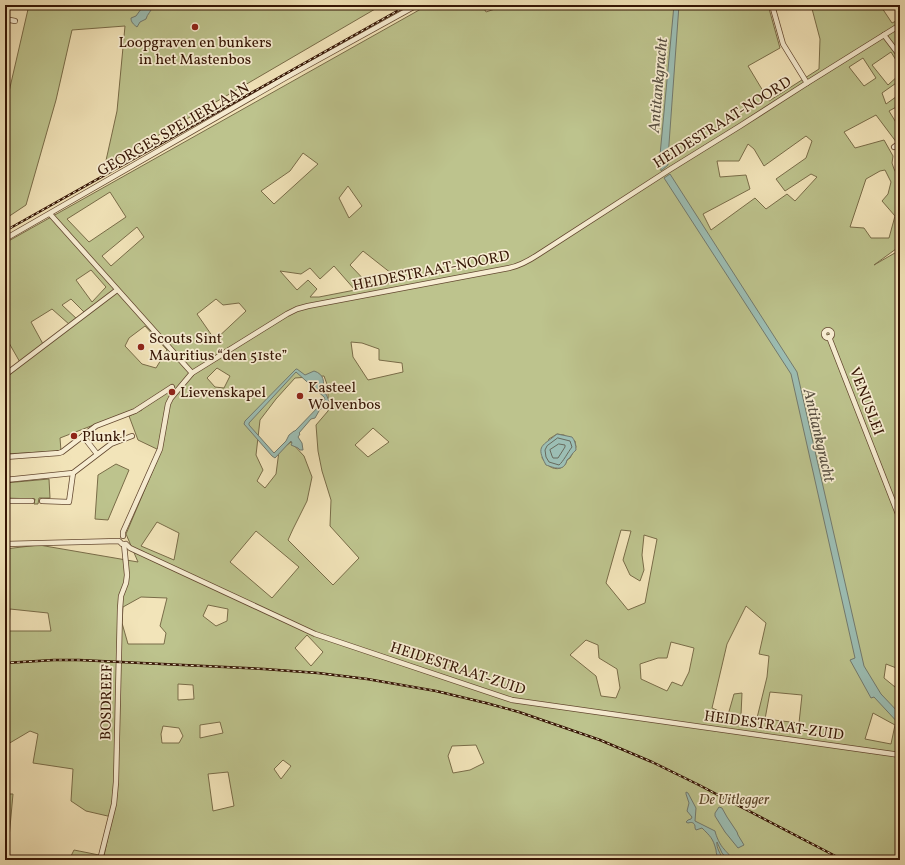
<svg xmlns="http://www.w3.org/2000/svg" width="905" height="865" viewBox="0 0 905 865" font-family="Vollkorn,serif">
<rect width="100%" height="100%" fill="#f2e4b9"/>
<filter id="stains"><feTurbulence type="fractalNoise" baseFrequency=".005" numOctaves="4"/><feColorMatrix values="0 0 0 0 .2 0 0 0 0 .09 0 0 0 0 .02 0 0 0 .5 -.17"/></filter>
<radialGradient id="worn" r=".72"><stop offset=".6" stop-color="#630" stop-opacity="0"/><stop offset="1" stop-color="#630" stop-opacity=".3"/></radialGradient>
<g fill="#bdc38d" stroke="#796c48" fill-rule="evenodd">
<path d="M 29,5 L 382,5 L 173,127 L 105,165 L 117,111 L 125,26 L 72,30 L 56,100 L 26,205 L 5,219 L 5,109 Z"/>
<path d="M 428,5 L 467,6 L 468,5 L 482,5 L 486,12 L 495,9 L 495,5 L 768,5 L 780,48 L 748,66 L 769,101 L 819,69 L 820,39 L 811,5 L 880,5 L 892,23 L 900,19 L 900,70 L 899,65 L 891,52 L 872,65 L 888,85 L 900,74 L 900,82 L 899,81 L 882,93 L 886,104 L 900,94 L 900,105 L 889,111 L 900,129 L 900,147 L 876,115 L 844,132 L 855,148 L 884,140 L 893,156 L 892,163 L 894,169 L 900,180 L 900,246 L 874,265 L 900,250 L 900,860 L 69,860 L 74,850 L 104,856 L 112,817 L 86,811 L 71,801 L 73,769 L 33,763 L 38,734 L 30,731 L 8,744 L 5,753 L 5,549 L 39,545 L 138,562 L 126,534 L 161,451 L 138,440 L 129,416 L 142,410 L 140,407 L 60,438 L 61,451 L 5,454 L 5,375 L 21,364 L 5,336 L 5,281 L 6,280 L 5,278 L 5,243 ZM 863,58 L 876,78 L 864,86 L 849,67 ZM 806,136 L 812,141 L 806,158 L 776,179 L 785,191 L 811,174 L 817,177 L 795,201 L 787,194 L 766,209 L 755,198 L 711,230 L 703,214 L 750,189 L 746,175 L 720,177 L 717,161 L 739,161 L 748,144 L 754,149 L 764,166 ZM 303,153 L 318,164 L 274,204 L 261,191 L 290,171 ZM 885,170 L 891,182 L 888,194 L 882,201 L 895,216 L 889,238 L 871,238 L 864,228 L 850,227 L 866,179 L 880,171 ZM 348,186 L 362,206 L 349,218 L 339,198 ZM 110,192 L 126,217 L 89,242 L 67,219 ZM 137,227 L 144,237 L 111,266 L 102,256 ZM 363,251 L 401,281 L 371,287 L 350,265 ZM 334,266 L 355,290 L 319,297 L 310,297 L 317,289 L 308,280 L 297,290 L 280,271 L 301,274 L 310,268 L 320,279 ZM 91,270 L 106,287 L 92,302 L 76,280 ZM 71,299 L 85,313 L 78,320 L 62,305 ZM 216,299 L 223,305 L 239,303 L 246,311 L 215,340 L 197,314 ZM 52,309 L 70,325 L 43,344 L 31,322 ZM 145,326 L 167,350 L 156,368 L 142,364 L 125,346 L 129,338 ZM 351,342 L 362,343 L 379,349 L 379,360 L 402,363 L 403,372 L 368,380 L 353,357 ZM 217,368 L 230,376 L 224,388 L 215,387 L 207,378 ZM 324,376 L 328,387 L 328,411 L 316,425 L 318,451 L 322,471 L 331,500 L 330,526 L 359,558 L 333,585 L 288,540 L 293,529 L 307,501 L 312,477 L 304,456 L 291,442 L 279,451 L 276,474 L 265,488 L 257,481 L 263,470 L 256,455 L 260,420 L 276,399 L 295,378 ZM 373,428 L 389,442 L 368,457 L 355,445 ZM 557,434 L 564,435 L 575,441 L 576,447 L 570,458 L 567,460 C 565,469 556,471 549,466 C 546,464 544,460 542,458 L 549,439 ZM 157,522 L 179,533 L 174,560 L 141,546 ZM 621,530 L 631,531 L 623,560 L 630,575 L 640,581 L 644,570 L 642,555 L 644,535 L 657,539 L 645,603 L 628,610 L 606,583 ZM 256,531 L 299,567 L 272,598 L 230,562 ZM 141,597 L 167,598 L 160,626 L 166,633 L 164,644 L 128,644 L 122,623 L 123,607 ZM 208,605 L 228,609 L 227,621 L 216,626 L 203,616 ZM 746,606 L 766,623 L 759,654 L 769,656 L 767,677 L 757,718 L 741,715 L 742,693 L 734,694 L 728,715 L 712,708 L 727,644 ZM 10,609 L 48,613 L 51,631 L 9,631 ZM 307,635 L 323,652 L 311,666 L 295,648 ZM 586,640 L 598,645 L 599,658 L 617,669 L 620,688 L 616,698 L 601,696 L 596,676 L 570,655 ZM 671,642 L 694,648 L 689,672 L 682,686 L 672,682 L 667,691 L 641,679 L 640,664 L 658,658 L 667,658 ZM 886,664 L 899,669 L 895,687 L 884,678 ZM 178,684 L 193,685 L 194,699 L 178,700 ZM 770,692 L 802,695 L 799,723 L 765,719 ZM 873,713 L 895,725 L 891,744 L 865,739 ZM 220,722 L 223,733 L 200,738 L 200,725 ZM 163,726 L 179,728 L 183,736 L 179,743 L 162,743 L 161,734 ZM 476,745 L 484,763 L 470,770 L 453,773 L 448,756 L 452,746 ZM 283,760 L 291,766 L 281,779 L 274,769 ZM 228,772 L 234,806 L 213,811 L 208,774 Z"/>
<path d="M 116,464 L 129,470 L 108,520 L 95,519 L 98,475 Z"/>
<path d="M 49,479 L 50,498 L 39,498 L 38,504 L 34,504 L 35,499 L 5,498 L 5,483 Z"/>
<path d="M 5,794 L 13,794 L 7,860 L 5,860 Z"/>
</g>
<g fill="#9cbeb4" stroke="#737a6e" fill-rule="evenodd">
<path d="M 144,5 L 153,5 C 152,11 147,14 146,19 L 140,22 L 137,27 C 133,24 131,22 131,18 L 136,16 Z"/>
<path d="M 674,5 L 679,5 L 668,158 L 668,165 L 661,171 L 660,155 Z"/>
<path d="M 670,174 L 797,372 L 864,666 L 881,694 L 900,714 L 900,725 L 874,697 L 871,698 L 850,660 L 855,658 L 791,374 L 664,178 Z"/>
<path d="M 296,369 L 297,369 L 305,375 L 314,371 C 324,374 325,382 322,390 L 324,393 L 326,394 L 329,401 L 319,411 L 315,418 L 311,419 L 299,433 L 300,434 L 298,437 L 302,443 L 303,450 L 300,450 L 298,448 L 291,445 L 292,443 L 291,441 L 275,458 L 272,456 L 244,424 L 245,421 ZM 296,372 L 324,397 L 325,400 L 321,404 L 295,431 L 294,431 L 289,435 L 286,441 L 274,453 L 249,425 L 249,423 Z"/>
<path d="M 557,434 L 572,437 C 575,440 576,446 576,450 C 572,453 571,457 567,460 C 564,472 555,468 546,465 C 535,445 543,446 557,434 Z"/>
<path d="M 686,792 L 688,793 L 696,808 L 695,821 L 715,831 C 716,836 720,845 724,849 C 727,853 730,854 731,860 L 728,860 L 722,853 L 717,842 C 716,848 721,854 723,860 L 717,860 C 718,856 716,854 716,850 C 713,838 710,836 702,828 L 696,830 L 695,828 L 695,826 C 694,822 691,822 688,823 L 686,822 L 688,820 L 691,819 L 692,817 L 687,811 L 689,803 L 686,794 Z"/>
<path d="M 719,807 L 722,808 L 727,817 L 737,832 L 738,835 L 744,845 L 738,848 L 725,832 L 715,816 L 715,813 Z"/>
</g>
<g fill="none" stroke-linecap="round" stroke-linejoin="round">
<g stroke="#686a5c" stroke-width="1">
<path d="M 558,438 L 570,441 L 572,447 C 568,452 563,462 559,465 L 549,462 L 546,457 L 545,450 L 547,446 Z"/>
<path d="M 559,444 L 565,445 L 565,447 L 558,458 L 553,458 L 552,456 L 550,450 Z"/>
</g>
<g stroke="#644931" stroke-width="6">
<g id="minor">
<path d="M 772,5 L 783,44 L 807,83"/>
<path d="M 5,19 L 15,21"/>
<path d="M 884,35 L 900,56"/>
<path d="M 894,147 L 900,143"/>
<path d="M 50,214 L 192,373"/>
<path d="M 5,239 L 285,78 L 417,5"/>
<circle cx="828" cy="334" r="4"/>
<path d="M 829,337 L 898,514 L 900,518"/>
<path d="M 5,375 L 117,290"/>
<path d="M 83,436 L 97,454"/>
<path d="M 5,457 L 59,453 L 62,452 L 96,426 L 135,411 L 172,387"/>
<path d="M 5,480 L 73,473 L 111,444 L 132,436"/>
<path d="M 5,501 L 32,501"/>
<path d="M 42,501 L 69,502 L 73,473"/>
<path d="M 123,536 L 123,532 L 160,449 L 168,404 L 171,398 L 192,373 L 287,314 L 297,309 L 308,306 L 509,268 C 520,266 530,260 539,254 L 669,170 L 740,126 L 807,83 L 900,25"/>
<path d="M 5,544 L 119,541 L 122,544 L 124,544"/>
<path d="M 126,544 L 130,548 L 315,634 L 512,700 L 900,755"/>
<path d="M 100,860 L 114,804 L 116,782 L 120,609 L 121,596 L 126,583 L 127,575 L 124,544"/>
</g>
</g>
<use href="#minor" stroke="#f7edd2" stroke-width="4.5"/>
<g stroke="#351504" stroke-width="2.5">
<g id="rail">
<path d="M 5,231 L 408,5"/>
<path d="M 5,663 L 54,660 L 79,660 L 264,669 L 318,673 L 367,679 L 436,691 L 486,703 L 519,712 L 600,740 L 652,762 L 697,784 L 843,860"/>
</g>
</g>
<use href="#rail" stroke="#f7edd2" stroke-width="1" stroke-dasharray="3" stroke-linecap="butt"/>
</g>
<g fill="#8f2418" stroke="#f7edd2" stroke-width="1.5">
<circle cx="195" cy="27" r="4"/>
<circle cx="141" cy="347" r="4"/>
<circle cx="172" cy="392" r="4"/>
<circle cx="300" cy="396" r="4"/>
<circle cx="74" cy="436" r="4"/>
</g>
<g text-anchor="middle" stroke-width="3.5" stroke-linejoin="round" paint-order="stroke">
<g font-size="15" fill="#351504" stroke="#f7edd2" text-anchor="start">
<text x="195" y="47" text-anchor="middle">Loopgraven en bunkers<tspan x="195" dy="17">in het Mastenbos</tspan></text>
<text x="149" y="343">Scouts Sint<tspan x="149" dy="17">Mauritius “den 51ste”</tspan></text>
<text x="308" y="392">Kasteel<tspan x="308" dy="17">Wolvenbos</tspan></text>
<text x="180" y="397">Lievenskapel</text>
<text x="82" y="441">Plunk!</text>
</g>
<g font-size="15" fill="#351504" stroke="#f7edd2">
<text transform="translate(722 122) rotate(-32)" y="5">HEIDESTRAAT-NOORD</text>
<text transform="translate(173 129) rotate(-30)" y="5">GEORGES SPELIERLAAN</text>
<text transform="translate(431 270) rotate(-11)" y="5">HEIDESTRAAT-NOORD</text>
<text transform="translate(867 401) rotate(69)" y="5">VENUSLEI</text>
<text transform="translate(458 668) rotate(18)" y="5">HEIDESTRAAT-ZUID</text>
<text transform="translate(106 702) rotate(-89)" y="5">BOSDREEF</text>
<text transform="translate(774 725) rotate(8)" y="5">HEIDESTRAAT-ZUID</text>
</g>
<g font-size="15" font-style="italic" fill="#5e492d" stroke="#f7edd2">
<text x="734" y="804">De Uitlegger</text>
</g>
<g font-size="16" font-style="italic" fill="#595042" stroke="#f7edd2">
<text transform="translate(657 85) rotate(-85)" y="6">Antitankgracht</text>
<text transform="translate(820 435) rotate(77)" y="6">Antitankgracht</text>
</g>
</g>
<rect width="905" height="865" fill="none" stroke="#f2e4b9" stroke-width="20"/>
<rect x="6" y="6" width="893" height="853" fill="none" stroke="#351504" stroke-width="2"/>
<rect x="10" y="10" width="885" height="845" fill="none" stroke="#351504"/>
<rect width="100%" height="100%" filter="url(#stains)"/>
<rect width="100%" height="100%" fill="url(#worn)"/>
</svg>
